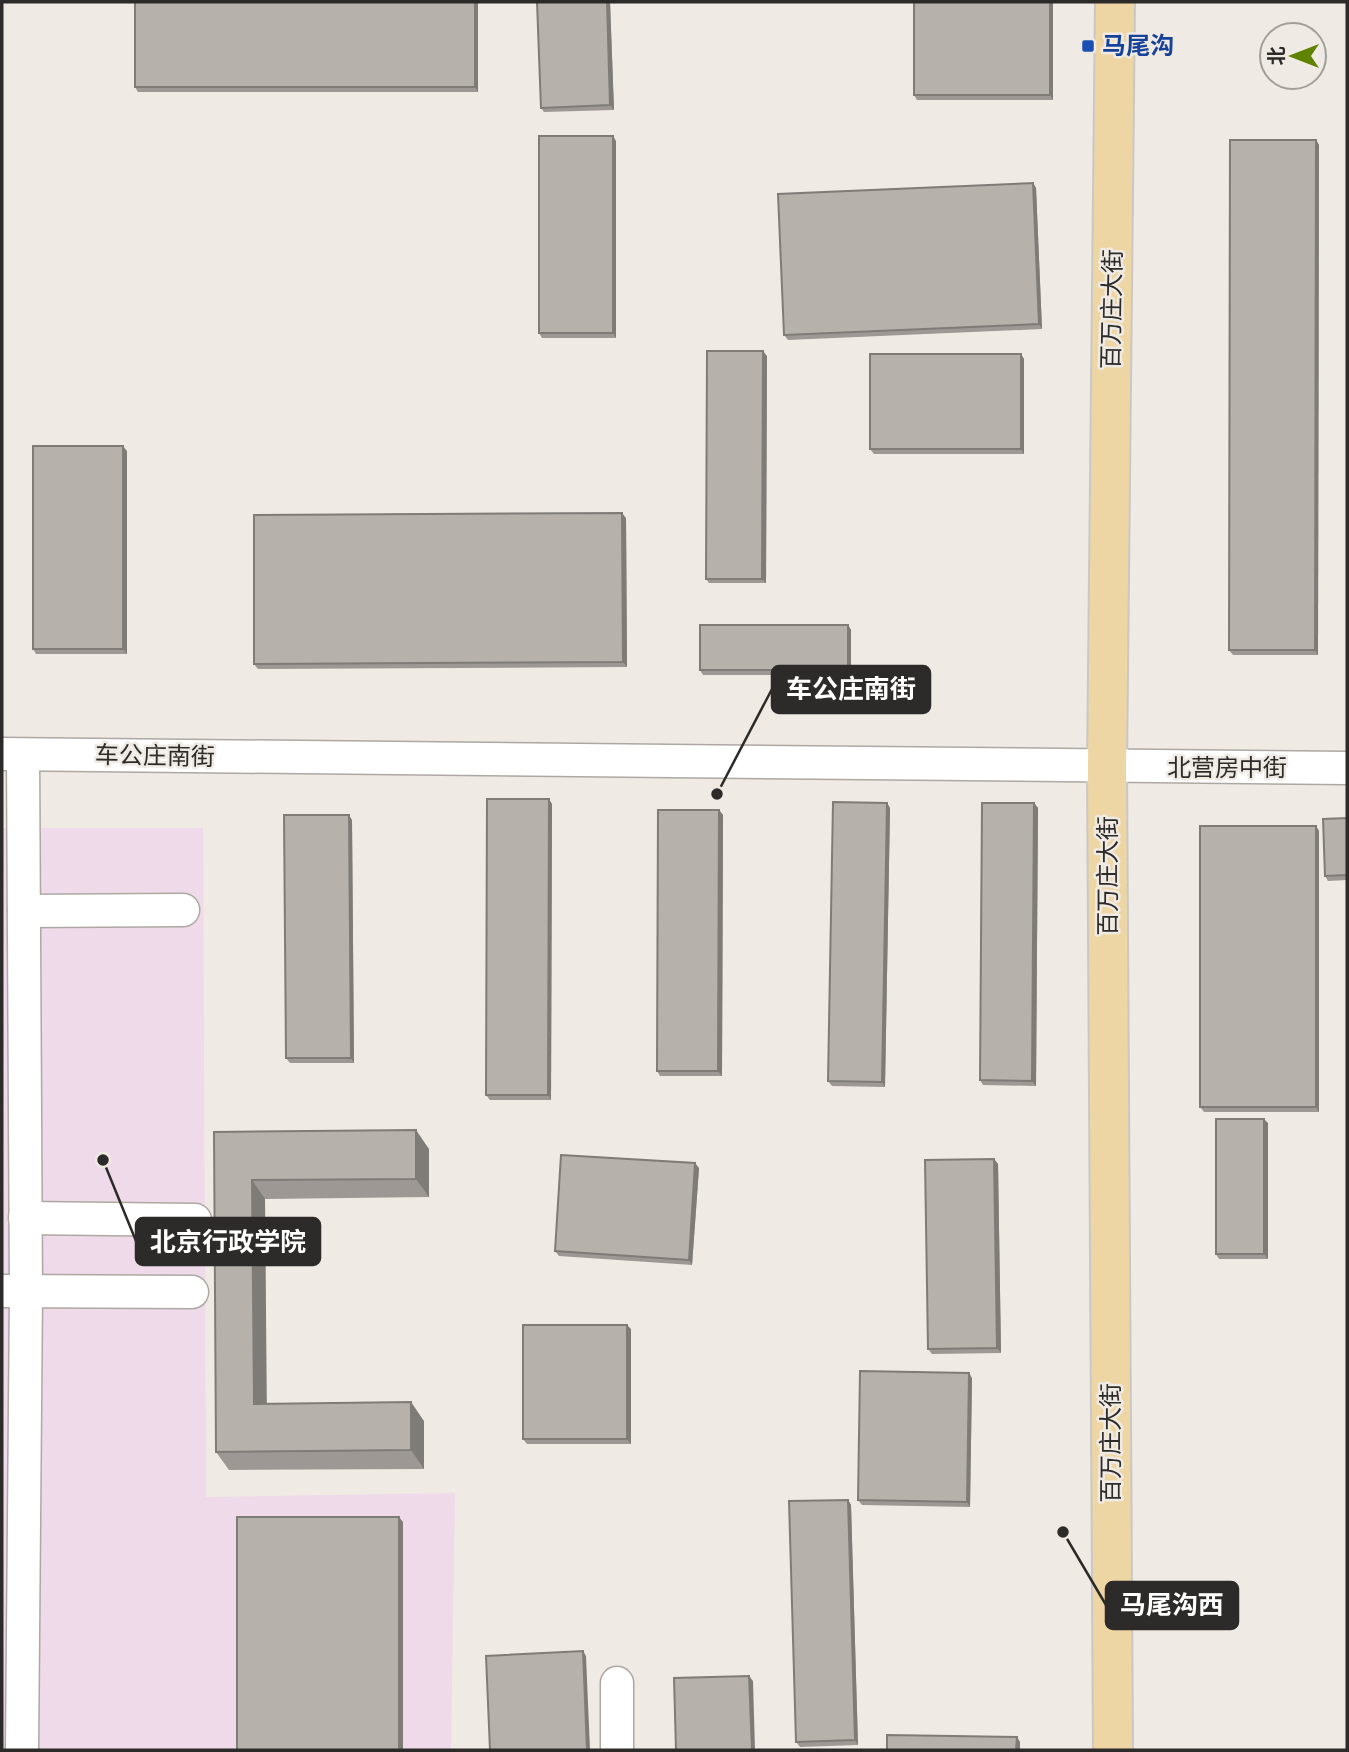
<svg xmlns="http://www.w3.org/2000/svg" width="1349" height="1752" viewBox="0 0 1349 1752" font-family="Raleway,'Noto Sans SC',sans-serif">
<rect width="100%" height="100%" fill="#f0eae4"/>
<path fill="#efdae9" d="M 2,828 L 203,828 L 206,1497 L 455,1493 L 451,1750 L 2,1750 Z"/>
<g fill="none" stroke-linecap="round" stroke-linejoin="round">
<g stroke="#ada8a2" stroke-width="35">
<g id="minor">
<path d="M 2,754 L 1347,768"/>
<path d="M 24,911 L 183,910"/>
<path d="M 25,1218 L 195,1220"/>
<path d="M 2,1291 L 192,1292"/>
<path d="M 617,1683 L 617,1750"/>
<path d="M 22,1750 L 26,1293 L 23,755"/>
</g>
</g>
<g stroke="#c8c8c7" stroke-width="42">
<path id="major" d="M 1113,1750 L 1107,767 L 1115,2"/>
</g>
<use href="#minor" stroke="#fff" stroke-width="32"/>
<use href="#major" stroke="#eed6a4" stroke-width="38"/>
</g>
<g fill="#9d9893">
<path d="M 478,2 L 478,92 L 138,92 L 135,87 Z"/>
<path d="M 610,2 L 614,110 L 544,112 L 541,108 Z"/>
<path d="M 1053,2 L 1053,100 L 917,100 L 914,95 Z"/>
<path d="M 1316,140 L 1319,145 L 1318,655 L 1233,655 L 1229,650 Z"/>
<path d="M 616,141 L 616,338 L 542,338 L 539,333 Z"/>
<path d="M 1033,183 L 1036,188 L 1042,329 L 788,340 L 784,335 Z"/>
<path d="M 1021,354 L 1024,359 L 1024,454 L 874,454 L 870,449 Z"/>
<path d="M 767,356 L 766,583 L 709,583 L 706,579 Z"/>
<path d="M 127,451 L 127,654 L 36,654 L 33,649 Z"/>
<path d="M 626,518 L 627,667 L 258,669 L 254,664 Z"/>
<path d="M 848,625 L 851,630 L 851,675 L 703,675 L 700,670 Z"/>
<path d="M 887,803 L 890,808 L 885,1087 L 832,1086 L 828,1081 Z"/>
<path d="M 1034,803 L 1038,808 L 1036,1086 L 983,1085 L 980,1080 Z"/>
<path d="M 552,804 L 551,1100 L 490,1100 L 486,1095 Z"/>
<path d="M 719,810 L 723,815 L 722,1076 L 660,1076 L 657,1071 Z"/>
<path d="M 1347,818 L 1347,880 L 1328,881 L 1325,876 Z"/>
<path d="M 352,820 L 354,1063 L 290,1063 L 286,1058 Z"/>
<path d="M 1316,826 L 1319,831 L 1319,1112 L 1204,1112 L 1200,1107 Z"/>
<path d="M 1268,1123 L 1268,1259 L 1219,1259 L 1216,1254 Z"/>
<path d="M 214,1132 L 429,1149 L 429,1197 L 265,1199 L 266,1403 L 424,1421 L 424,1469 L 229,1470 L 216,1452 Z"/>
<path d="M 994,1159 L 998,1164 L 1001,1353 L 932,1354 L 928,1349 Z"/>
<path d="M 699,1168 L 692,1265 L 559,1256 L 555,1251 Z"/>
<path d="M 631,1329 L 631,1444 L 527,1444 L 523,1439 Z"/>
<path d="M 972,1378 L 970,1507 L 862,1505 L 858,1500 Z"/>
<path d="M 848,1500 L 851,1505 L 858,1745 L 800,1747 L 796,1742 Z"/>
</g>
<g fill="#7f7c78">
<path d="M 475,2 L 478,2 L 478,92 L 475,87 Z"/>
<path d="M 607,2 L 610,2 L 614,110 L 610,105 Z"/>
<path d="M 1050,2 L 1053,2 L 1053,100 L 1050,95 Z"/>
<path d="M 613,136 L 616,141 L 616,338 L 613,333 Z"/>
<path d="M 1316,140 L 1319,145 L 1318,655 L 1315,650 Z"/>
<path d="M 1033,183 L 1036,188 L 1042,329 L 1039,324 Z"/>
<path d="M 763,351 L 767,356 L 766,583 L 762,579 Z"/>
<path d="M 1021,354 L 1024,359 L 1024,454 L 1021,449 Z"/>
<path d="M 123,446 L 127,451 L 127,654 L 123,649 Z"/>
<path d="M 622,513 L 626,518 L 627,667 L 623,662 Z"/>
<path d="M 848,625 L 851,630 L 851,675 L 848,670 Z"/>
<path d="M 549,799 L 552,804 L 551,1100 L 548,1095 Z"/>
<path d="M 887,803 L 890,808 L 885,1087 L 882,1082 Z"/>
<path d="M 1034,803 L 1038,808 L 1036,1086 L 1032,1081 Z"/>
<path d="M 719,810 L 723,815 L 722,1076 L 718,1071 Z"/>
<path d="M 349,815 L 352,820 L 354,1063 L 351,1058 Z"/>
<path d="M 1316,826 L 1319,831 L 1319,1112 L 1316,1107 Z"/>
<path d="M 1264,1119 L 1268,1123 L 1268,1259 L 1264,1254 Z"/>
<path d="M 416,1130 L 429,1149 L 429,1197 L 416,1179 Z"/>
<path d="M 994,1159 L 998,1164 L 1001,1353 L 997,1348 Z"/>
<path d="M 695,1163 L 699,1168 L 692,1265 L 689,1260 Z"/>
<path d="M 252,1180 L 265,1199 L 267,1422 L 254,1404 Z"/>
<path d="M 627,1325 L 631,1329 L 631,1444 L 627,1439 Z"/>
<path d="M 969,1373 L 972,1378 L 970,1507 L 967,1502 Z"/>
<path d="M 411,1402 L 424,1421 L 424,1469 L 411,1450 Z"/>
<path d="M 848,1500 L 851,1505 L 858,1745 L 855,1740 Z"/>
<path d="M 399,1517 L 403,1522 L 403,1750 L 399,1750 Z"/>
<path d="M 583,1651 L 586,1656 L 590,1750 L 587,1750 Z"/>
<path d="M 749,1676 L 753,1681 L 755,1750 L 752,1750 Z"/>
<path d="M 1017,1737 L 1020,1742 L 1020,1750 L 1016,1750 Z"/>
</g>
<g fill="#b6b1ab" stroke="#7f7c78" stroke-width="2">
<rect x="135" y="2" width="340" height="85"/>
<path d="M 537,2 L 607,2 L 610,105 L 541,108 Z"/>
<rect x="914" y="2" width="136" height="93"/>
<rect x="539" y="136" width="74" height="197"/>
<path d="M 1230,140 L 1316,140 L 1315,650 L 1229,650 Z"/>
<path d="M 1033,183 L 1039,324 L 784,335 L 778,194 Z"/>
<path d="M 707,351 L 763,351 L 762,579 L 706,579 Z"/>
<rect x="870" y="354" width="151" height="95"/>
<rect x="33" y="446" width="90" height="203"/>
<path d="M 622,513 L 623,662 L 254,664 L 254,515 Z"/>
<rect x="700" y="625" width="148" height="45"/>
<path d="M 487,799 L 549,799 L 548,1095 L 486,1095 Z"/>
<path d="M 833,802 L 887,803 L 882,1082 L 828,1081 Z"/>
<path d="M 982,803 L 1034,803 L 1032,1081 L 980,1080 Z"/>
<path d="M 658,810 L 719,810 L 718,1071 L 657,1071 Z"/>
<path d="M 284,815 L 349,815 L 351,1058 L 286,1058 Z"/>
<path d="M 1347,818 L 1347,875 L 1325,876 L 1323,819 Z"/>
<rect x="1200" y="826" width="116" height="281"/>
<rect x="1216" y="1119" width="48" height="135"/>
<path d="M 416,1130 L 416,1179 L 252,1180 L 254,1404 L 411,1402 L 411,1450 L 216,1452 L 214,1132 Z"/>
<path d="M 561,1155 L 695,1163 L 689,1260 L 555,1251 Z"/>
<path d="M 994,1159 L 997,1348 L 928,1349 L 925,1160 Z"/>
<rect x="523" y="1325" width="104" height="114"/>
<path d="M 860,1371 L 969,1373 L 967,1502 L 858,1500 Z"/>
<path d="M 848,1500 L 855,1740 L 796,1742 L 789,1501 Z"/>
<rect x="237" y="1517" width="162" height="233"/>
<path d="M 583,1651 L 587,1750 L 490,1750 L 486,1656 Z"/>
<path d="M 749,1676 L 752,1750 L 676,1750 L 674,1678 Z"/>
<path d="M 887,1735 L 1017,1737 L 1016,1750 L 887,1750 Z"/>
</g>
<rect fill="#1a4fb4" stroke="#f0eae4" stroke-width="2.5" x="1081" y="39" width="14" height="14" rx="3.5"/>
<g text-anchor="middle" stroke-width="5" stroke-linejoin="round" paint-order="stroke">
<g font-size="24" font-weight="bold" fill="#164399" stroke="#f0eae4" text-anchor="start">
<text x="1102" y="54">马尾沟</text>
</g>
<g font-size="24" fill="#2d2b29" stroke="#f0eae4">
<text transform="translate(1112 309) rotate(-89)" y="8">百万庄大街</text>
<text transform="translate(155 756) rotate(1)" y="8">车公庄南街</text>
<text x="1227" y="776">北营房中街</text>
<text transform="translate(1108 876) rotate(-90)" y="8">百万庄大街</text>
<text transform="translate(1111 1443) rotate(-90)" y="8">百万庄大街</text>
</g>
</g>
<path fill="none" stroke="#2d2b29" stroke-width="2.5" d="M717 794L772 689M103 1160L136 1241M1063 1532L1106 1605"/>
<g fill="#2d2b29" stroke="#f0eae4" stroke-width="2.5">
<circle cx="717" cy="794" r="7"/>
<circle cx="103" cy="1160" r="7"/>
<circle cx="1063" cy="1532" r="7"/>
</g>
<g fill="#2d2b29" stroke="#2d2b29" stroke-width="2.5">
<rect x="772" y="666" width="158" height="47" rx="7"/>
<rect x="136" y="1218" width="184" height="47" rx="7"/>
<rect x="1106" y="1582" width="132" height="47" rx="7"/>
</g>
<g font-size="26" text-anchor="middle" font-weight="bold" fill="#fff">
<text x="851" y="698">车公庄南街</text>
<text x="228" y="1251">北京行政学院</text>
<text x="1172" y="1614">马尾沟西</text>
</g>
<rect width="1349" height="1752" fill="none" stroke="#2d2b29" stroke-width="7"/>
<g transform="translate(1293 56) rotate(270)"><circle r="33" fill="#f0eae4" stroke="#a29e99" stroke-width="2"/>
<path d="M0-5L12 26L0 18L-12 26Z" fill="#5f8300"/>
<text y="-10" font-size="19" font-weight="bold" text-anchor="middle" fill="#2d2b29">北</text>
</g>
</svg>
